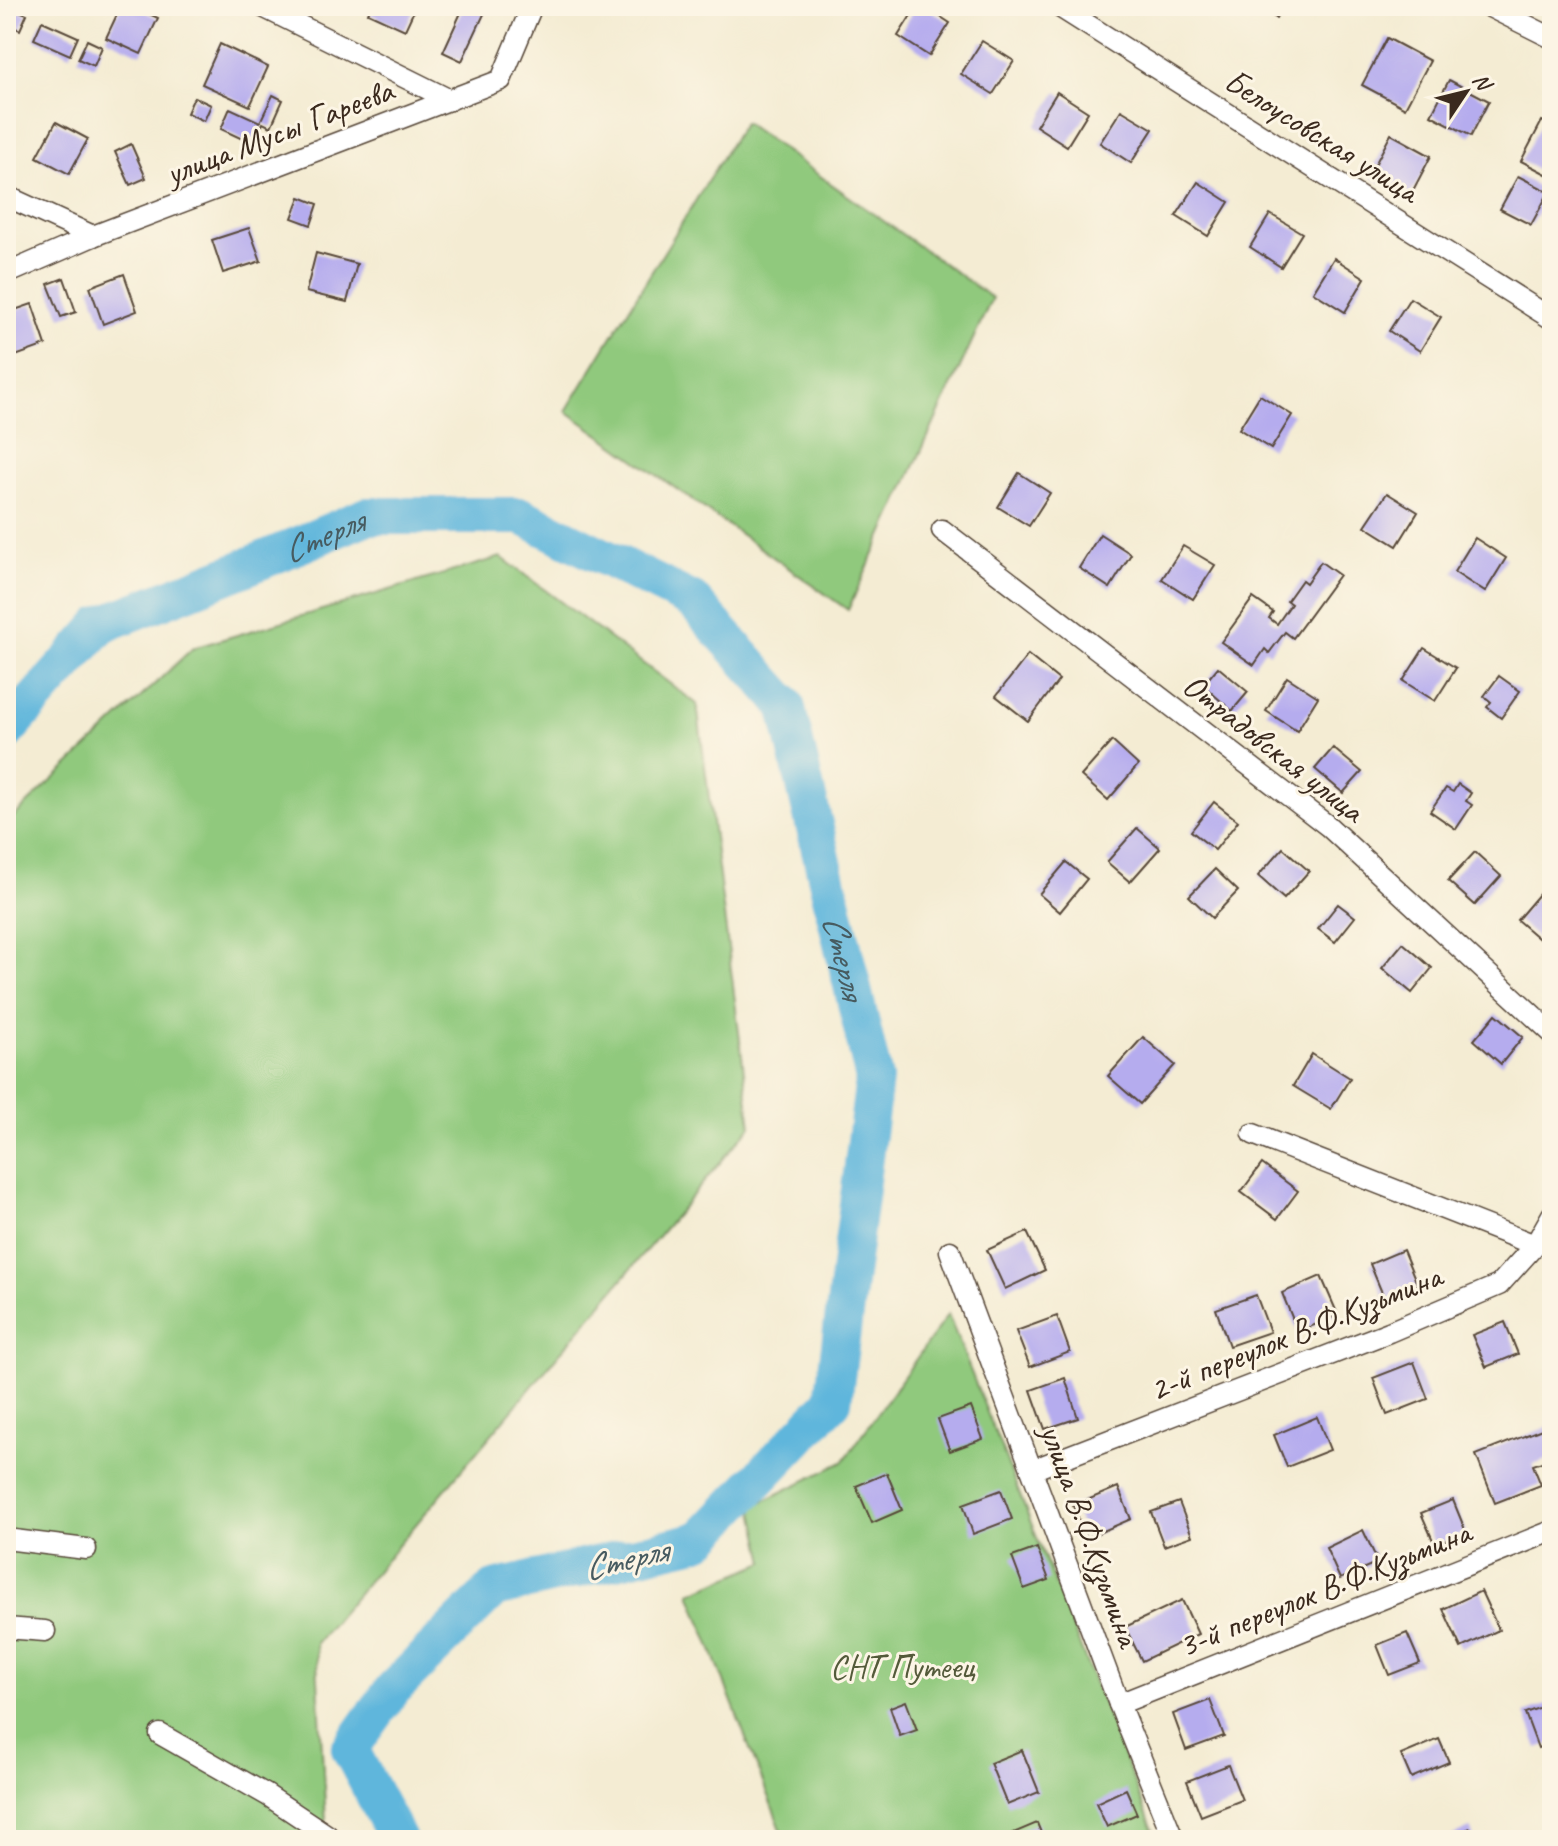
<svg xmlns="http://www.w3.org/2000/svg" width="1558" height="1846" viewBox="0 0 1558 1846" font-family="Caveat,sans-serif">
<rect width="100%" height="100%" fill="#fcf5e5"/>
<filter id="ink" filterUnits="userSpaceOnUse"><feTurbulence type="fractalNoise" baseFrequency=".0125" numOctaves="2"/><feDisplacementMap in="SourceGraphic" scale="16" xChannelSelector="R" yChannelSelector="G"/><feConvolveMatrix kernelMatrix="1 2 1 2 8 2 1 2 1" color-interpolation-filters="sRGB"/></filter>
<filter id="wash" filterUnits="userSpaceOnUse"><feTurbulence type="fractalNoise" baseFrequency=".006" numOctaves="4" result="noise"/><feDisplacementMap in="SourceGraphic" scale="32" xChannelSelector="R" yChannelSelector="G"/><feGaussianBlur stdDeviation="1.8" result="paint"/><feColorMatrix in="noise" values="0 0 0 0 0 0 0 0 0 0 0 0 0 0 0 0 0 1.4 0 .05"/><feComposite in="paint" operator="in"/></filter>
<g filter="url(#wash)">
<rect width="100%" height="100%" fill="#f4ecd3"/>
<g fill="#90c97d" stroke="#667a4e" stroke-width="2">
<path d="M 744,122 L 992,298 L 848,610 L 566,411 Z"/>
<path d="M 501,557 L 697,704 L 751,1126 L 316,1643 L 327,1840 L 6,1840 L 6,824 L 193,648 Z"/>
<path d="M 948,1314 L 1157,1840 L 785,1840 L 690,1593 L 765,1562 L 753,1506 L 843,1462 Z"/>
</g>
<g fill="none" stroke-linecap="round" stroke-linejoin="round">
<path stroke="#5eb6dc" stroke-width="38" id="s1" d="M 6,732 L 101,625 L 237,571 L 367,516 L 521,516 L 693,601 L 786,705 L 874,1079 L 833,1401 L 700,1540 L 494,1589 L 393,1689 L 350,1749 L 398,1840"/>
</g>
<g id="blocks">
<g fill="#b5acee">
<path d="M 6,6 L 27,14 L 20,30 L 6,24 Z"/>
<path d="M 121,6 L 132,6 L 158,18 L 141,54 L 106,38 Z"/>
<path d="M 371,6 L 416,6 L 405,30 L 368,13 Z"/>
<path d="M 464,6 L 473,6 L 485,12 L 462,61 L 443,52 Z"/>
<path d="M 917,6 L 924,6 L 950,23 L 929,56 L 898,36 Z"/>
<path d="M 1254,6 L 1282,6 L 1276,18 Z"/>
<path d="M 42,21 L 78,37 L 70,55 L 34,39 Z"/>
<path d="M 1387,38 L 1430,61 L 1405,108 L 1362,85 Z"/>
<path d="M 87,40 L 102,47 L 94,66 L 78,59 Z"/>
<path d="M 982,41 L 1014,61 L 993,94 L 961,74 Z"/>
<path d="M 220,44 L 268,67 L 250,106 L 202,84 Z"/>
<path d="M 1449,80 L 1489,101 L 1471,136 L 1431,115 Z"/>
<path d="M 1057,92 L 1088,112 L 1067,146 L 1036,126 Z"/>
<path d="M 273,95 L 283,100 L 271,127 L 263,123 L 253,144 L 221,129 L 230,108 L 260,122 Z"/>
<path d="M 194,97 L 211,105 L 204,121 L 187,113 Z"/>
<path d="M 1121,110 L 1153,129 L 1131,163 L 1100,143 Z"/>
<path d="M 1542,121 L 1552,126 L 1552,177 L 1521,161 Z"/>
<path d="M 56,122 L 88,139 L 69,174 L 37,157 Z"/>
<path d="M 1391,134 L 1431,156 L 1409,198 L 1369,176 Z"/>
<path d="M 131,144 L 146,178 L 130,185 L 115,152 Z"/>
<path d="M 1518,176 L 1549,192 L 1531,225 L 1500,209 Z"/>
<path d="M 1198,182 L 1229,202 L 1208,236 L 1176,216 Z"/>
<path d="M 300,197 L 318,204 L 311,225 L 292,218 Z"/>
<path d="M 1270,214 L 1302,233 L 1281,267 L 1250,247 Z"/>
<path d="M 249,228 L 261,261 L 223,273 L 212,240 Z"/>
<path d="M 316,253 L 357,264 L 347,302 L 306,292 Z"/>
<path d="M 1334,258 L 1365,278 L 1345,312 L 1313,292 Z"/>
<path d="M 124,274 L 137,311 L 103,324 L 90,287 Z"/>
<path d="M 64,278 L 76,312 L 61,317 L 48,284 Z"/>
<path d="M 1410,298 L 1441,317 L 1420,351 L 1389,331 Z"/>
<path d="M 32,304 L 46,345 L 10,358 L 6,346 L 6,313 Z"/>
<path d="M 1260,395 L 1292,415 L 1271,449 L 1239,429 Z"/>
<path d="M 1019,473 L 1050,493 L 1029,526 L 998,507 Z"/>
<path d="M 1387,493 L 1418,512 L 1397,546 L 1365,526 Z"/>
<path d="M 1100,534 L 1131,554 L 1110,588 L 1079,568 Z"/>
<path d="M 1475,538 L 1506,558 L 1485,592 L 1454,572 Z"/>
<path d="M 1183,546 L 1215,565 L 1193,599 L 1162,579 Z"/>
<path d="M 1321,562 L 1339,575 L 1293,638 L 1285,632 L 1269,653 L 1265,649 L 1254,665 L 1221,642 L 1253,598 L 1273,612 L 1269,618 L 1277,624 L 1291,604 L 1287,601 L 1302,580 L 1306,583 Z"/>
<path d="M 1424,648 L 1456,668 L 1435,701 L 1403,681 Z"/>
<path d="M 1028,655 L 1059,680 L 1028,721 L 996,696 Z"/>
<path d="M 1218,667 L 1248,692 L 1232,711 L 1203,685 Z"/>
<path d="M 1499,676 L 1520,691 L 1501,718 L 1487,707 L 1491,702 L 1484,696 Z"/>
<path d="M 1287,677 L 1318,697 L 1297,731 L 1266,711 Z"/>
<path d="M 1112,741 L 1138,765 L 1108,800 L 1081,776 Z"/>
<path d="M 1333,748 L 1362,772 L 1343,793 L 1315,769 Z"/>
<path d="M 1458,784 L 1471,793 L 1466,801 L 1472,805 L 1456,829 L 1430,811 L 1446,788 L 1453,792 Z"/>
<path d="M 1214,802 L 1238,821 L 1215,850 L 1191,831 Z"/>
<path d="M 1137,828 L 1160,848 L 1130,882 L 1107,862 Z"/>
<path d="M 1283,848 L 1309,871 L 1284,899 L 1258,876 Z"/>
<path d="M 1475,852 L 1501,876 L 1475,905 L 1448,881 Z"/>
<path d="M 1066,862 L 1087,879 L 1060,912 L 1039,894 Z"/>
<path d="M 1215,869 L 1238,891 L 1212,918 L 1189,896 Z"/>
<path d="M 1552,879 L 1552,950 L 1517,920 Z"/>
<path d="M 1338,904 L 1355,917 L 1335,942 L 1318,929 Z"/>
<path d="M 1403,943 L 1432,968 L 1412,993 L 1382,968 Z"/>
<path d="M 1496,1014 L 1523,1037 L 1501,1064 L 1474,1040 Z"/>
<path d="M 1143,1037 L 1175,1065 L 1140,1104 L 1108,1076 Z"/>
<path d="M 1312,1054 L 1350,1078 L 1331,1109 L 1293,1086 Z"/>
<path d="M 1262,1164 L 1298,1191 L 1277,1219 L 1241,1192 Z"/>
<path d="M 1027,1232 L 1045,1270 L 1005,1289 L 987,1250 Z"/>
<path d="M 1403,1250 L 1418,1286 L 1385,1300 L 1370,1264 Z"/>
<path d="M 1321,1276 L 1338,1315 L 1298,1332 L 1282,1293 Z"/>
<path d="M 1256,1295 L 1270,1332 L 1229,1346 L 1216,1309 Z"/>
<path d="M 1057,1316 L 1070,1352 L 1030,1367 L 1016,1331 Z"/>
<path d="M 1505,1322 L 1518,1354 L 1486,1367 L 1472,1335 Z"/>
<path d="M 1414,1362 L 1428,1399 L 1387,1415 L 1373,1378 Z"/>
<path d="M 1065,1378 L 1078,1418 L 1045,1429 L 1031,1390 Z"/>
<path d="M 971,1407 L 983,1439 L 950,1451 L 938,1419 Z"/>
<path d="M 1317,1417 L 1330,1450 L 1287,1467 L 1274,1435 Z"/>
<path d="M 1552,1425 L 1552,1464 L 1550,1459 L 1533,1465 L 1541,1485 L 1495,1503 L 1476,1455 Z"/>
<path d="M 887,1473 L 902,1510 L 872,1523 L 856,1486 Z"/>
<path d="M 1118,1487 L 1131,1519 L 1087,1538 L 1073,1506 Z"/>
<path d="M 1001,1490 L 1012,1519 L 973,1534 L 963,1504 Z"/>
<path d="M 1453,1500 L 1466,1532 L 1435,1545 L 1421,1513 Z"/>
<path d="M 1179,1502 L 1192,1536 L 1164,1546 L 1151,1512 Z"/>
<path d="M 1363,1530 L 1378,1562 L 1340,1579 L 1326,1548 Z"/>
<path d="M 1037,1548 L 1049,1580 L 1024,1589 L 1012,1557 Z"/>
<path d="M 1481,1591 L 1499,1630 L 1461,1648 L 1443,1609 Z"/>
<path d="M 1182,1600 L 1198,1634 L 1142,1661 L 1125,1627 Z"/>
<path d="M 1407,1633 L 1420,1663 L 1389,1675 L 1377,1645 Z"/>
<path d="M 1210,1700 L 1224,1736 L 1186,1750 L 1173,1714 Z"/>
<path d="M 906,1701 L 917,1730 L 900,1736 L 890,1707 Z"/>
<path d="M 1552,1703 L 1552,1743 L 1538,1748 L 1525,1713 Z"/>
<path d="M 1439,1739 L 1449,1762 L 1411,1778 L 1401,1755 Z"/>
<path d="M 1022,1750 L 1039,1792 L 1007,1805 L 990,1763 Z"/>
<path d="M 1228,1765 L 1242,1800 L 1201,1816 L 1187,1781 Z"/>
<path d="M 1126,1789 L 1137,1814 L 1107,1827 L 1096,1803 Z"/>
<path d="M 1037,1823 L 1044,1840 L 997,1840 Z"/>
<path d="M 1470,1828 L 1475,1840 L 1443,1840 Z"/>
</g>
</g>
</g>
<g filter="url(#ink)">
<use href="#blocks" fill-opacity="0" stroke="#574739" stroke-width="2"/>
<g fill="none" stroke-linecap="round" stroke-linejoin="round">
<g stroke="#574739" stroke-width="23">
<g id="minor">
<path d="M 261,6 L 450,100"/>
<path d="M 1058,6 L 1552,319"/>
<path d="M 1488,6 L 1552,38"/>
<path d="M 6,196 L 93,236"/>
<path d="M 6,274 L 93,236 L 501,80 L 532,6"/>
<path d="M 942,530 L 1328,826 L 1552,1033"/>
<path d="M 1253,1134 L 1535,1245"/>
<path d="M 950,1251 L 1119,1704 L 1174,1840"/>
<path d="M 1032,1470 L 1389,1332 L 1499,1285 L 1535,1245 L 1552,1215"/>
<path d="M 6,1539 L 86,1549"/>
<path d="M 6,1628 L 45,1631"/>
<path d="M 1119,1704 L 1552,1531"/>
<path d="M 160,1734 L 267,1795 L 327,1835 L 331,1840"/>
</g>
</g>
<use href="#minor" stroke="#fff" stroke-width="20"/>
</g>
</g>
<g text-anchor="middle" stroke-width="6" stroke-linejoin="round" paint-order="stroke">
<g font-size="34" fill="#3b2a1e" stroke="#fcf5e5">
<text transform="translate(279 131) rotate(-21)" y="12">улица Мусы Гареева</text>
<text transform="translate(1322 135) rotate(32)" y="12">Белоусовская улица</text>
<text transform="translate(1274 747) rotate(38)" y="12">Отрадовская улица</text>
<text transform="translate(1295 1332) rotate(-22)" y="12">2-й переулок В.Ф.Кузьмина</text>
<text transform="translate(1091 1535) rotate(70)" y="12">улица В.Ф.Кузьмина</text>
<text transform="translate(1324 1588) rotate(-22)" y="12">3-й переулок В.Ф.Кузьмина</text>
</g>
<g font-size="34" fill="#545a3a" stroke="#fcf5e5">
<text x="902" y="1678">СНТ Путеец</text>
</g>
<g font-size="36" font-style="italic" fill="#475b60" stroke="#fcf5e5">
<text dy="13" stroke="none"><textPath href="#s1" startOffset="382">Стерля</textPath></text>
<text dy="13" stroke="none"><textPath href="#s1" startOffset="1174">Стерля</textPath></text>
<text transform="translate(625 1558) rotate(-13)" y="13">Стерля</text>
</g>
</g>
<rect width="1558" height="1846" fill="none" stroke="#fcf5e5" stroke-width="32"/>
<g transform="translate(1466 92) rotate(55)" stroke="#fcf5e5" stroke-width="6" paint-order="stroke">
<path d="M0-6L14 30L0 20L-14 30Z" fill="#3b2a1e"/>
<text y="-12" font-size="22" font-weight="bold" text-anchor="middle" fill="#3b2a1e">N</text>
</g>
</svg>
